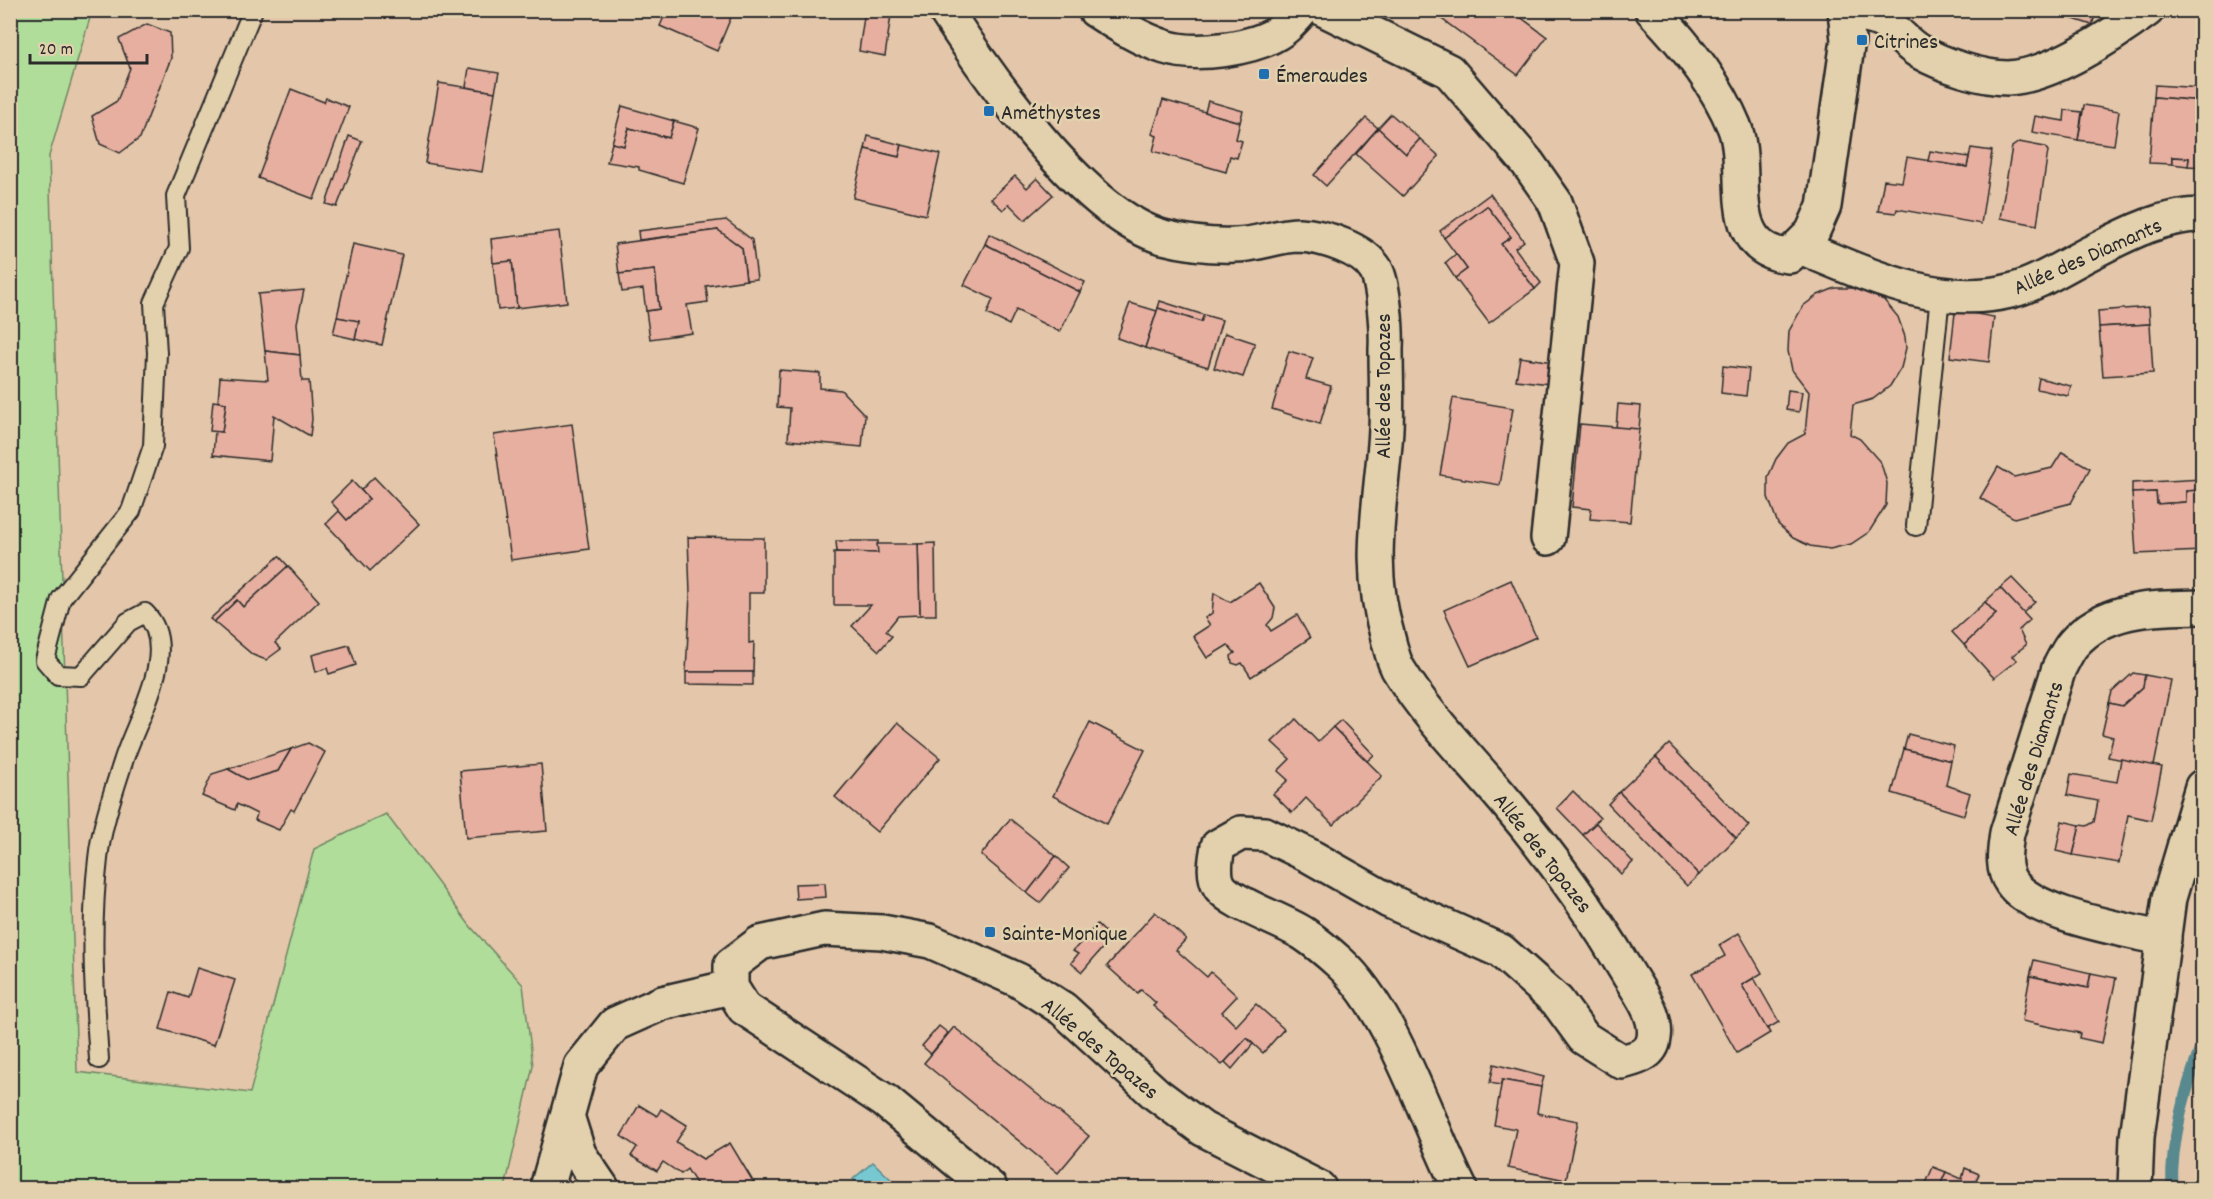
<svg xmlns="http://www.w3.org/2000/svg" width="2213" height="1199" viewBox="0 0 2213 1199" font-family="Dekko,sans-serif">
<rect width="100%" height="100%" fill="#e4c7aa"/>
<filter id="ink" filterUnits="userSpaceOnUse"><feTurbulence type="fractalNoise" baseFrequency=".0167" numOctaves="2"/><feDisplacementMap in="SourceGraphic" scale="12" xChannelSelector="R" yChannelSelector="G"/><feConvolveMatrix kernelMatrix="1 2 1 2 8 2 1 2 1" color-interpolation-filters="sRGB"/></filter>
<g filter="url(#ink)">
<path fill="#b1dd9b" stroke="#6e8463" stroke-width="1.5" d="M 10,11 L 92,11 L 49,156 L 77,1072 L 250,1093 L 314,849 L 386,814 L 471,927 L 523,985 L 533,1066 L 505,1188 L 11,1188 Z"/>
<path fill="#77c8d0" stroke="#59898e" stroke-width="1.5" d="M 873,1162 L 900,1188 L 862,1188 L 853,1179 Z"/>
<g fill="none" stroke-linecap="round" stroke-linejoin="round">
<path stroke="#59898e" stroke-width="12" d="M 2172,1188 C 2171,1138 2185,1091 2202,1044"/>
</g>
<g fill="#e7afa0" stroke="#2b2b2b" stroke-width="1.5">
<path d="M 667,10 L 734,10 L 717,51 L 660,26 Z"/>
<path d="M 865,10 L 891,15 L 885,56 L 859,51 Z"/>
<path d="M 1444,10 L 1511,10 L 1547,37 L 1518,75 L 1439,17 Z"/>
<path d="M 2066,10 L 2097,10 L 2092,25 L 2064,16 Z"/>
<path d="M 147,24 L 170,33 L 171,58 L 140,138 L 120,153 L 100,144 L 92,116 L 117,101 L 130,68 L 119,39 Z"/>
<path d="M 469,68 L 499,73 L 495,92 L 466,87 Z"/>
<path d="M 439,83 L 495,92 L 482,172 L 425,163 Z"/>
<path d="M 2155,85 L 2202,88 L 2202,101 L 2154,97 Z"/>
<path d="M 291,89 L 324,102 L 326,98 L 349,107 L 314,199 L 258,178 Z"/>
<path d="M 2154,97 L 2202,101 L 2202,167 L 2188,166 L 2189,158 L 2172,157 L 2172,164 L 2149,163 Z"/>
<path d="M 1163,100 L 1240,122 L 1236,139 L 1242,141 L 1237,158 L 1230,156 L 1226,172 L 1153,151 L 1157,136 L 1152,134 Z"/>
<path d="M 1208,101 L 1243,111 L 1240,122 L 1205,112 Z"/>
<path d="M 2084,105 L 2119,111 L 2114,145 L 2078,140 Z"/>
<path d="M 622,106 L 674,121 L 669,138 L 629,128 L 624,146 L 612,143 Z"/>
<path d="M 2065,110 L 2082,112 L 2078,140 L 2032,132 L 2035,116 L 2064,121 Z"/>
<path d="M 1391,114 L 1420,139 L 1406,154 L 1378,128 Z"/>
<path d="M 1366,118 L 1378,128 L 1326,186 L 1314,175 Z"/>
<path d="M 674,121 L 699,128 L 683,183 L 639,170 L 639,167 L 607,162 L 612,143 L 624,146 L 629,128 L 669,138 Z"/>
<path d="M 1378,128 L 1406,154 L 1420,139 L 1439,156 L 1403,196 L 1356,154 Z"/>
<path d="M 349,136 L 362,141 L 337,207 L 326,204 Z"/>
<path d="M 868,136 L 902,145 L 899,157 L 865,149 Z"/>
<path d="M 2019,142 L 2045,147 L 2048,151 L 2037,225 L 2000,218 L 2012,147 Z"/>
<path d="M 902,145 L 940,154 L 926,215 L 853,198 L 865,149 L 899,157 Z"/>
<path d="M 1971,148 L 1992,151 L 1981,224 L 1897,209 L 1896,213 L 1878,211 L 1884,180 L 1902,182 L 1907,157 L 1967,167 Z"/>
<path d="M 1930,151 L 1969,157 L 1967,167 L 1928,161 Z"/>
<path d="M 2172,157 L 2189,158 L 2188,166 L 2172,164 Z"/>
<path d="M 1015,176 L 1027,188 L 1037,178 L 1053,195 L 1025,220 L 1009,204 L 1003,210 L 991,199 Z"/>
<path d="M 1490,194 L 1524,241 L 1515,248 L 1541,283 L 1535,289 L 1501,244 L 1511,237 L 1487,206 L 1444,238 L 1440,231 Z"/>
<path d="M 1487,206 L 1511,237 L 1501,244 L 1535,289 L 1489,323 L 1455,278 L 1467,269 L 1444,238 Z"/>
<path d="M 726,220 L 752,240 L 757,279 L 746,280 L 742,248 L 718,230 L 639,240 L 638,231 Z"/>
<path d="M 718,230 L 742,248 L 746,280 L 706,286 L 708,302 L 687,305 L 692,333 L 650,339 L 646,311 L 659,309 L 655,270 L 619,274 L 615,244 Z"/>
<path d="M 559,231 L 567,302 L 517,308 L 512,261 L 493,263 L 491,239 Z"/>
<path d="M 989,234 L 1085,282 L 1080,292 L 985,244 Z"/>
<path d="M 353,244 L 402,255 L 382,345 L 355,339 L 359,321 L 337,317 Z"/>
<path d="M 985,244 L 1080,292 L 1060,332 L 1016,310 L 1009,325 L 987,314 L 993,299 L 964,285 Z"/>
<path d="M 1456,254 L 1467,269 L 1455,278 L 1445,263 Z"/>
<path d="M 512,261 L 517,308 L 498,310 L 493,263 Z"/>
<path d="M 655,270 L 659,309 L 646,311 L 643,289 L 622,292 L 619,274 Z"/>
<path d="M 1835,288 L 1855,288 L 1884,300 L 1898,317 L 1905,337 L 1906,348 L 1901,368 L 1890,386 L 1873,399 L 1853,405 L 1850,434 L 1860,439 L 1881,463 L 1887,483 L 1886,505 L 1869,532 L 1851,544 L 1830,549 L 1810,546 L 1793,538 L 1778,524 L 1768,497 L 1768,477 L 1776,459 L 1788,443 L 1805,434 L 1809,392 L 1792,370 L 1788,351 L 1789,331 L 1803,306 L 1818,295 Z"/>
<path d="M 304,290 L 297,323 L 300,355 L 265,351 L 258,294 Z"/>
<path d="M 1160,301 L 1204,315 L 1201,322 L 1158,308 Z"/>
<path d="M 1130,303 L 1157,311 L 1145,348 L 1117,338 Z"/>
<path d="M 2149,307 L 2150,324 L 2099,327 L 2098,311 Z"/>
<path d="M 1158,308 L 1201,322 L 1204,315 L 1222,320 L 1208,367 L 1145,348 Z"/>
<path d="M 1965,312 L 1994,317 L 1989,362 L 1950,357 L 1955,313 Z"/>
<path d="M 337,317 L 359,321 L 355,339 L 333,334 Z"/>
<path d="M 2150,324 L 2153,373 L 2103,376 L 2099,327 Z"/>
<path d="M 1225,333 L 1255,343 L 1243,377 L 1214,368 Z"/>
<path d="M 265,351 L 300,355 L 302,381 L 309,381 L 312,419 L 310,436 L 274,415 L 270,461 L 213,455 L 215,431 L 222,432 L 226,403 L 218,402 L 220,377 L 268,380 Z"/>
<path d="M 1289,351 L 1313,358 L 1306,379 L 1331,386 L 1320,424 L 1272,409 Z"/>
<path d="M 1520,357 L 1553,362 L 1549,384 L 1516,380 Z"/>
<path d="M 1723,366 L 1749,369 L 1746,396 L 1721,393 Z"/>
<path d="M 779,370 L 820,373 L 820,388 L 841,390 L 865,415 L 862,447 L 788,440 L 790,408 L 777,407 Z"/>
<path d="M 2039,378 L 2071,386 L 2068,396 L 2037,389 Z"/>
<path d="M 1788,390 L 1802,392 L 1799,412 L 1786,410 Z"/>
<path d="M 1453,398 L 1513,408 L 1500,485 L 1440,475 Z"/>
<path d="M 213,401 L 226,403 L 222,432 L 210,431 Z"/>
<path d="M 1618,404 L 1641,406 L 1639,429 L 1616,428 Z"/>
<path d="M 572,424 L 589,549 L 511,560 L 494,435 Z"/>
<path d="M 1580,424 L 1639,429 L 1630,522 L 1590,519 L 1591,509 L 1572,507 Z"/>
<path d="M 2062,452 L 2090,468 L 2071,503 L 2014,518 L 1980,498 L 1998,467 L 2014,477 L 2052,468 Z"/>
<path d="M 374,477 L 419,524 L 370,571 L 326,524 L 339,511 L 347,520 L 369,499 L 361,490 Z"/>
<path d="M 2202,479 L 2202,490 L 2186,491 L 2186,502 L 2157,504 L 2156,492 L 2132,493 L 2132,483 Z"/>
<path d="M 352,481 L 369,499 L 347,520 L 331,502 Z"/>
<path d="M 2202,490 L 2202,551 L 2136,554 L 2132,493 L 2156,492 L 2157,504 L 2186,502 L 2186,491 Z"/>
<path d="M 688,537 L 764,538 L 764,593 L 749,593 L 749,643 L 754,642 L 753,672 L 686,672 L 690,594 Z"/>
<path d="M 836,541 L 878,541 L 878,553 L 837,552 Z"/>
<path d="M 935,543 L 936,615 L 920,615 L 918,544 Z"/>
<path d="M 877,544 L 918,544 L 920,615 L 898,616 L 886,631 L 892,636 L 879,651 L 852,626 L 871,605 L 834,605 L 834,552 L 878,553 Z"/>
<path d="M 279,556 L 288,566 L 243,607 L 237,600 L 214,622 L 210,619 Z"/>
<path d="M 288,566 L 319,601 L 275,643 L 281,649 L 266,660 L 253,655 L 214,622 L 237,600 L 243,607 Z"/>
<path d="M 2012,578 L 2035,602 L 2023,613 L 2000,588 Z"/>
<path d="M 1511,580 L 1536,637 L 1470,666 L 1444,610 Z"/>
<path d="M 1259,583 L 1275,608 L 1273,618 L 1267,625 L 1271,631 L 1297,615 L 1310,638 L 1251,677 L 1242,663 L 1238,665 L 1232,663 L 1231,656 L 1235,653 L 1228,645 L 1207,658 L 1193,636 L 1210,625 L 1205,618 L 1212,613 L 1214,593 L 1230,602 Z"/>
<path d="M 2000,588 L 2030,620 L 2019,630 L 2026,645 L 2012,656 L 2017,660 L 1994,678 L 1964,645 L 1996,614 L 1985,602 Z"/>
<path d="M 1985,602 L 1996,614 L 1964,645 L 1952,632 Z"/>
<path d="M 349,645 L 356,665 L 329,674 L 327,668 L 316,672 L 312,655 Z"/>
<path d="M 686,672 L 753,672 L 753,685 L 686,684 Z"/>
<path d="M 2133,673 L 2145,675 L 2143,687 L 2122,706 L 2109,703 L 2112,692 Z"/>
<path d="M 2145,675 L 2171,680 L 2154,766 L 2108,757 L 2113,737 L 2102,734 L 2109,703 L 2122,706 L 2143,687 Z"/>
<path d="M 1296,719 L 1318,742 L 1333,727 L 1382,776 L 1333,825 L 1306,798 L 1292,813 L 1273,794 L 1288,780 L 1278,771 L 1290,759 L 1272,742 Z"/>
<path d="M 1341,720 L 1374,755 L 1367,761 L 1333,727 Z"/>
<path d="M 1090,722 L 1145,750 L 1107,824 L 1053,796 Z"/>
<path d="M 897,723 L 940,758 L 877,832 L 835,797 Z"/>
<path d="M 1908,734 L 1954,746 L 1951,761 L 1904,749 Z"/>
<path d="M 308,743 L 325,752 L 294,811 L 291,809 L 279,830 L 255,820 L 257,814 L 237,804 L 235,810 L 202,796 L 212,774 L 228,769 L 248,780 L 278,771 L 291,749 Z"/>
<path d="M 1669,744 L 1749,826 L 1736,838 L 1656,757 Z"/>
<path d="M 291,749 L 278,771 L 248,780 L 228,769 Z"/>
<path d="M 1904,749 L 1951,761 L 1946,785 L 1970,793 L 1964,815 L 1892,793 Z"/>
<path d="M 1656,757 L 1736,838 L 1699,875 L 1619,792 Z"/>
<path d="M 2121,759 L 2162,767 L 2151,820 L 2128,815 L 2119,863 L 2073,855 L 2080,825 L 2087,826 L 2094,822 L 2098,801 L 2067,795 L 2071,774 L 2117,782 Z"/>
<path d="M 541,764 L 547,831 L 466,838 L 460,771 Z"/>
<path d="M 1573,791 L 1600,818 L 1583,835 L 1557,808 Z"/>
<path d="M 1619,792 L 1699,875 L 1687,886 L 1608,804 Z"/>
<path d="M 1010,819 L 1056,856 L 1027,893 L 981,855 Z"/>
<path d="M 2062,821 L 2080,825 L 2073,855 L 2056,851 Z"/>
<path d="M 1596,823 L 1633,862 L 1621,874 L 1583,835 Z"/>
<path d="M 1056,856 L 1069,868 L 1040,903 L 1027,893 Z"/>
<path d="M 825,883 L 826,897 L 796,899 L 795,884 Z"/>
<path d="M 1155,912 L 1186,939 L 1176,950 L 1207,977 L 1211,972 L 1237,996 L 1222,1012 L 1236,1026 L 1256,1004 L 1284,1029 L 1263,1053 L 1247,1038 L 1222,1065 L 1153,1006 L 1156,1003 L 1141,990 L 1137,993 L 1107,966 Z"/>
<path d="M 1097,924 L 1111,938 L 1082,972 L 1071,963 L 1078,954 L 1073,951 Z"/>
<path d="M 1739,933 L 1762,973 L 1742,985 L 1770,1033 L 1737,1053 L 1692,974 L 1725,956 L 1719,945 Z"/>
<path d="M 2034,960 L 2091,973 L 2088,988 L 2030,976 Z"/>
<path d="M 197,968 L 235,980 L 214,1045 L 160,1029 L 171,992 L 188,998 Z"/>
<path d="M 2091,973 L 2116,978 L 2102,1043 L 2079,1038 L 2080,1033 L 2022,1021 L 2030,976 L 2088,988 Z"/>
<path d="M 1754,978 L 1779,1022 L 1767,1029 L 1742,985 Z"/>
<path d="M 939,1026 L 948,1033 L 931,1054 L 922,1046 Z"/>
<path d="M 954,1027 L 1089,1136 L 1058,1173 L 924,1063 Z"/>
<path d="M 1247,1038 L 1253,1044 L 1232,1069 L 1225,1062 Z"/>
<path d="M 1494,1064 L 1544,1077 L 1541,1087 L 1502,1080 L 1500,1085 L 1490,1083 Z"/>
<path d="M 1502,1080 L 1541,1087 L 1537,1113 L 1578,1121 L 1566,1180 L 1508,1168 L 1516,1129 L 1494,1125 Z"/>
<path d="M 639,1105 L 657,1116 L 661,1109 L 687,1125 L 676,1142 L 703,1159 L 730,1143 L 754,1183 L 749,1188 L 699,1188 L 687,1169 L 681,1174 L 663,1162 L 657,1171 L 631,1156 L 637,1147 L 621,1136 Z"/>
<path d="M 1933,1167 L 1946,1172 L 1939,1188 L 1924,1188 Z"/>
<path d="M 1965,1168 L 1979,1174 L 1973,1188 L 1939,1188 L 1946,1172 L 1962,1179 Z"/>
<path d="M 1612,1182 L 1642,1188 L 1611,1188 Z"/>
</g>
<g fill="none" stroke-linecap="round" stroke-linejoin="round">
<g stroke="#2b2b2b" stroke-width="22">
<g id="lane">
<path d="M 1916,526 L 1940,296"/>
<path d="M 99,1059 C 94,991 90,927 98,859 C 101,828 113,793 123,762 C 135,721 182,650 145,613 L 128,622 L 81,676 L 58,675 L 45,660 L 61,599 L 131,511 L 153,446 L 157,353 L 154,303 L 179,248 L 176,196 L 253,10"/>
</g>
</g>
<g stroke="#2b2b2b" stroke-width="38">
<g id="street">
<path d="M 1325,10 L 1449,71 L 1527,162 L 1555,202 L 1577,263 L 1548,538"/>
<path d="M 1846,14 C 1860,15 1878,16 1889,26 C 1900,35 1908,45 1920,52 C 1943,65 1982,78 2008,78 C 2051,76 2112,36 2147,10"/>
<path d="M 1800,247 C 1866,274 1937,309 2010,291 C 2038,284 2066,265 2092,252 C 2127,234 2162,215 2202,215"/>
<path d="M 2164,939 C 2124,929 2034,916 2011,882 C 2001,868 2005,849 2007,833 L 2059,668 C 2063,661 2067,651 2073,644 C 2106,606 2157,608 2202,607"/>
<path d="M 568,1119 L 579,1154 L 602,1188"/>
<path d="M 547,1188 L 581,1066 L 615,1024 L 662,1003 L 731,987"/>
<path d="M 2135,1188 L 2137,1137 L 2169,898 L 2202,787"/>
</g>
</g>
<g stroke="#2b2b2b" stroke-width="38">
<g id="secondary">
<path d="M 945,10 C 989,78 1085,215 1163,237 C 1187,243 1210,246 1235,245 C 1257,245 1278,235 1299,235 C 1323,236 1364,249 1376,270 C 1384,285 1387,332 1386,349 C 1386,381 1388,413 1385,444 C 1379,514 1367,568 1388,638 C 1391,649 1393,662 1400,672 C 1429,719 1469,758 1505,801 C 1551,855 1591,911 1627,972 C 1638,991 1658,1015 1654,1038 C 1652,1055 1636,1058 1622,1062 L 1584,1038 L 1557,1001 L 1501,951 L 1389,901 L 1308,855 L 1265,834 L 1241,833 L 1218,846 C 1216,859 1212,875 1220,887 C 1232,904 1285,921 1304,934 C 1316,942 1329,953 1340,963 C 1393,1011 1427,1123 1460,1188"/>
<path d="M 1095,10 C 1118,25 1140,39 1165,47 C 1196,57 1256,49 1282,30 C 1289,25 1296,17 1302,10"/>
<path d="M 1652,10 C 1685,44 1716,82 1734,126 C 1752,169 1720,249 1789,256 L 1812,233 L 1824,206 L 1848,40 L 1845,10"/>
<path d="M 990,1188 L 885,1101 L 744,1008 L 731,987 L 731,965 L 760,943 L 824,929 L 882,932 L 930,941 L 1018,980 L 1063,1009 L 1156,1094 L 1203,1129 L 1319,1188"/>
</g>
</g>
<use href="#lane" stroke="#e3d1ae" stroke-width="18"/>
<use href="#street" stroke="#e3d1ae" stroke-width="33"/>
<use href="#secondary" stroke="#e3d1ae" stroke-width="33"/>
</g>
</g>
<g fill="#1f6fb2" stroke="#e3d1ae" stroke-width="2">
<rect x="1856" y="34" width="12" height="12" rx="3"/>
<rect x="1258" y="68" width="12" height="12" rx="3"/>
<rect x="983" y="105" width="12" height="12" rx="3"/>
<rect x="984" y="926" width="12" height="12" rx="3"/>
</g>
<g text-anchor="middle" stroke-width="5" stroke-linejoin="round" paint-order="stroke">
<g font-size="22" fill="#2b2b2b" stroke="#e3d1ae" text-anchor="start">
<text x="1874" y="48">Citrines</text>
<text x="1276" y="82">Émeraudes</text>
<text x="1001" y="119">Améthystes</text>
<text x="1002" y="940">Sainte-Monique</text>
</g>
<g font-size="22" fill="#2b2b2b" stroke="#e3d1ae">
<text transform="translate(2087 255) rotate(-24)" y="8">Allée des Diamants</text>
<text transform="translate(1382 386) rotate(-90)" y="8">Allée des Topazes</text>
<text transform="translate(2032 758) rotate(-73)" y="8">Allée des Diamants</text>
<text transform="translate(1544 852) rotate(52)" y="8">Allée des Topazes</text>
<text transform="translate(1101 1047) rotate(40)" y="8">Allée des Topazes</text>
</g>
</g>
<rect width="2213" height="1199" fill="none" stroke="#e3d1ae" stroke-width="36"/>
<rect x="18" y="18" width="2177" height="1163" fill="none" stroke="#2b2b2b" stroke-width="2" filter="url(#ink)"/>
<path d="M30 54v9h117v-9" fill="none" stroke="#2b2b2b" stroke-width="3"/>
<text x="39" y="54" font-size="18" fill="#2b2b2b" stroke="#e3d1ae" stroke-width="4.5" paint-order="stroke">20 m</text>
</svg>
